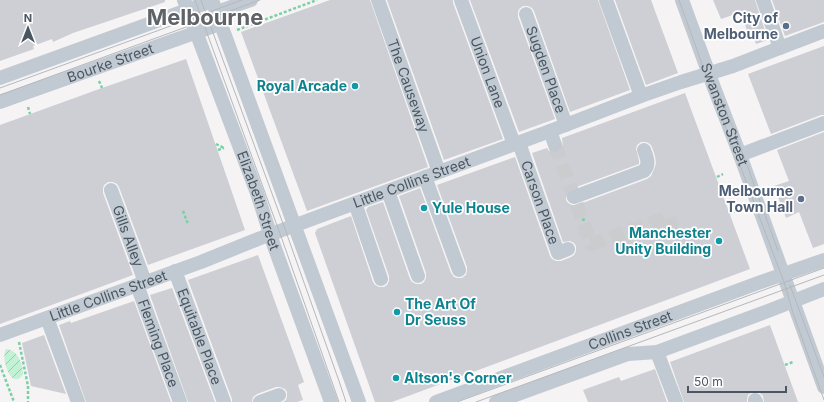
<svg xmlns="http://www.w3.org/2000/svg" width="824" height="402" viewBox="0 0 824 402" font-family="Inter,sans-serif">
<defs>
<pattern id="garden-furrows" width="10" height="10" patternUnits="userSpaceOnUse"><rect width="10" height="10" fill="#c3f1d5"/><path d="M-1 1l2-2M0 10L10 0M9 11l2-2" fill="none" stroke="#a0c6b0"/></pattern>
</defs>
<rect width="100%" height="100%" fill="#f5f3f3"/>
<path fill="url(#garden-furrows)" d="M 6,349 C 17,349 23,364 23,374 C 12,392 0,359 6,349 Z"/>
<g fill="#cdcfd5" fill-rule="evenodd">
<path d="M 0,0 L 165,0 L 165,2 L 73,33 L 53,42 L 52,39 L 33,46 L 34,49 L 0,61 Z"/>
<path d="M 330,0 L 370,0 L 428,167 L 307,211 L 241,32 Z"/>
<path d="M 387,0 L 453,0 L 453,3 L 503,139 L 444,160 Z"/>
<path d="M 470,0 L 598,0 L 630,90 L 570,112 L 534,11 L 532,8 L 528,6 L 523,6 L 519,9 L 518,12 L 518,17 L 555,119 L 519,132 Z"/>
<path d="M 615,0 L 651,0 L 678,73 L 646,85 Z"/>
<path d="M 713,0 L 755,0 L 768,40 L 756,44 L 753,35 L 749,37 L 741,12 L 721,19 Z"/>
<path d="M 772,0 L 824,0 L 824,22 L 785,36 Z"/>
<path d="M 824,46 L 824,115 L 821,115 L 771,134 L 748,74 Z"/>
<path d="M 186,59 L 245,230 L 148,265 L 119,187 L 117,184 L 113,182 L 108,182 L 104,185 L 103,188 L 103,193 L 133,275 L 0,324 L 0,125 L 102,88 Z"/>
<path d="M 685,93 L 750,269 L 392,402 L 375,402 L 315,233 L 317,229 L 351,216 L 373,282 L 375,285 L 379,287 L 384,287 L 387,285 L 389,281 L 389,276 L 366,210 L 368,207 L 383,202 L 410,279 L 412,282 L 416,284 L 421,284 L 424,282 L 426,278 L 426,273 L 399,196 L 420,188 L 451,273 L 454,277 L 457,278 L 462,278 L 466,275 L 467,271 L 467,267 L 437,185 L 515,157 L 550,256 L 552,259 L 556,261 L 561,261 L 571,257 L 574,255 L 576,251 L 576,246 L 574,243 L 570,241 L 563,242 L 532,153 L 547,148 L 549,151 L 553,153 L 558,153 L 561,151 L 563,147 L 562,138 ZM 641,142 L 646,142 L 650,144 L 652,147 L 655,156 L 656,163 L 655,167 L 651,176 L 647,179 L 577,205 L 572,205 L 568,203 L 566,200 L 566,195 L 567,192 L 571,189 L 639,164 L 639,160 L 636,149 L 637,145 Z"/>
<path d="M 824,132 L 824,244 L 813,248 L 799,212 L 786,218 L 774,186 L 789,181 L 777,150 Z"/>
<path d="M 258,255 L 304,382 L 298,385 L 303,400 L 297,402 L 283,402 L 286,400 L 287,397 L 287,392 L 285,389 L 280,387 L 276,387 L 257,394 L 253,397 L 252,402 L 232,402 L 232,399 L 188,280 Z"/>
<path d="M 172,288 L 215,402 L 188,402 L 150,295 Z"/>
<path d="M 134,301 L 171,402 L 86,402 L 59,325 L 70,321 L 71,323 Z"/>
<path d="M 770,325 L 798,402 L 764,402 L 763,396 L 760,393 L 755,392 L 752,392 L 748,395 L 747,399 L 747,402 L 684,402 L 670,362 Z"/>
<path d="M 44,335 L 66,394 L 31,386 L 22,343 Z"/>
<path d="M 655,369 L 667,402 L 588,402 L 583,390 L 619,377 L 621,381 Z"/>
</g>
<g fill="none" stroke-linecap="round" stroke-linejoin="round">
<path stroke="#caccce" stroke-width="14" stroke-dasharray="14 7" stroke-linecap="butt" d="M 555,145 L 591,244 L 669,217 L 673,230"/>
<g stroke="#7ad0a6" stroke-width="2.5" stroke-dasharray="3 2" stroke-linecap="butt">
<path d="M 237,30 L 317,0"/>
<path d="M 99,81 L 102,88"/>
<path d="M 28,107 L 30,114"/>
<path d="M 216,144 L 224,148"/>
<path d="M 218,150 L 224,148"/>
<path d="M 717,177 L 723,174"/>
<path d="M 183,211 L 188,224"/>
<path d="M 729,213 L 736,211"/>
<path d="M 582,220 L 586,219"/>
<path d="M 19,342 L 28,386 L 28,402"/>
<path d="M 0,365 L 14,402"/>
<path d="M 785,365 L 793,362"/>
</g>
<g stroke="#c1cad2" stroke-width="14">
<path id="s1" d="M 184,0 L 257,193 L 274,246 L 331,402"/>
<path d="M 212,0 L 359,402"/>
<path id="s2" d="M 378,0 L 439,172"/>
<path id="s3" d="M 461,0 L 514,144"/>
<path d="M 606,0 L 641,96"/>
<path id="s4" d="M 682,0 L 713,85 L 740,155 L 824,387"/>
<path d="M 763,0 L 780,48"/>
<path d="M 217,12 L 251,0"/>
<path id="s5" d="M 526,14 L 566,125"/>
<path d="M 0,78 L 212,1"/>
<path id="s6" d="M 0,102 L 220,24"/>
<path d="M 550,131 L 555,145"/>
<path id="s7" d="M 519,143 L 558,253 L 568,249"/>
<path d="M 740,155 L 824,123"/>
<path d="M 425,177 L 459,270"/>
<path id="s8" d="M 111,190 L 145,282"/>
<path d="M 388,191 L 418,276"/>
<path d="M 574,197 L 644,171 C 650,164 647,158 644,150"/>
<path d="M 355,203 L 381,279"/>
<path id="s9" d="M 175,271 L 224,402"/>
<path id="s10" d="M 137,285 L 180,402"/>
<path d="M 47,318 L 78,402"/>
<path id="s11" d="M 0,335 L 201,262 L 258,239 L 550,131 L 641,96 L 681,82 L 733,66 L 824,31"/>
<path d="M 657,352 L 676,402"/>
<path d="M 755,400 L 756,402"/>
<path d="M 260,402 L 279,395"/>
<path id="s12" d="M 436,402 L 758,283 L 824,260"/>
<path d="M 496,402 L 628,354 L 657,352 L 768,311 L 824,289"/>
</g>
<g stroke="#b5b8bd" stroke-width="1">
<path d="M 195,0 L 283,242 L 339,402"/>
<path d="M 201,0 L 285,229 L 339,381 L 346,402"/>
<path d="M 679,0 L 710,86 L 784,282 L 793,313 L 824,400"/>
<path d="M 715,83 L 743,154 L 778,251"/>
<path d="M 0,88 L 242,0"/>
<path d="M 0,95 L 260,0"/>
<path d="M 790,285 L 824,377"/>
<path d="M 457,402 L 824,268"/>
<path d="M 476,402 L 824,275"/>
</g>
</g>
<g fill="#5c6f8a" stroke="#fff" stroke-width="1.5">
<circle cx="786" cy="26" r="4"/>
<circle cx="801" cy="199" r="4"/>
</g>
<g fill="#0f9aa8" stroke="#fff" stroke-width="1.5">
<circle cx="355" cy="86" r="4"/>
<circle cx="424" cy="208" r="4"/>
<circle cx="719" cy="241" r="4"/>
<circle cx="397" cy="312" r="4"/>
<circle cx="396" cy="378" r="4"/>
</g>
<g text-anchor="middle" stroke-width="3.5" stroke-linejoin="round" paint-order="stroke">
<g font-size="14" font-weight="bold" fill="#4e5e75" stroke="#fff" text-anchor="end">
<text x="778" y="23">City of<tspan x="778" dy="16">Melbourne</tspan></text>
<text x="793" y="196">Melbourne<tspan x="793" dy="16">Town Hall</tspan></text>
</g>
<g font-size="14" fill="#4a5661" stroke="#fff">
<text dy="5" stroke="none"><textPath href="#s6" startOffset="117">Bourke Street</textPath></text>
<text dy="5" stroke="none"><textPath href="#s5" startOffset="59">Sugden Place</textPath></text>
<text dy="5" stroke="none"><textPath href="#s3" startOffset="77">Union Lane</textPath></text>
<text dy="5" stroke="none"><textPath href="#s2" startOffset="91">The Causeway</textPath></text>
<text dy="5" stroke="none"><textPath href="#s4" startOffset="122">Swanston Street</textPath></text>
<text dy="5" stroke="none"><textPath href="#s11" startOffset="439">Little Collins Street</textPath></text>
<text dy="5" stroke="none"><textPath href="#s1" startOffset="214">Elizabeth Street</textPath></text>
<text dy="5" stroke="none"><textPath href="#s7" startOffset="63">Carson Place</textPath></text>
<text dy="5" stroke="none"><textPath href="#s8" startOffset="49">Gills Alley</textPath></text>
<text dy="5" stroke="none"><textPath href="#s11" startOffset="115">Little Collins Street</textPath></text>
<text dy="5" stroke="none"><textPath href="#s12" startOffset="207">Collins Street</textPath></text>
<text dy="5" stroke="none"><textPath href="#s9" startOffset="70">Equitable Place</textPath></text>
<text dy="5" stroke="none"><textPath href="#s10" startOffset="62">Fleming Place</textPath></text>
</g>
<g font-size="14" font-weight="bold" fill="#0d838f" stroke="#fff" text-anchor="start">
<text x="347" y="91" text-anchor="end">Royal Arcade</text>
<text x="432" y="213">Yule House</text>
<text x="711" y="238" text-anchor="end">Manchester<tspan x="711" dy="16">Unity Building</tspan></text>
<text x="405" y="309">The Art Of<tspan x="405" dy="16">Dr Seuss</tspan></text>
<text x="404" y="383">Altson's Corner</text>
</g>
<g font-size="22" font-weight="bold" fill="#5f6368" stroke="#fff">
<text x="205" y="25">Melbourne</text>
</g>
</g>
<g transform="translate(28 28)" stroke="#ffffff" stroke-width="3" paint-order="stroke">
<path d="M0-3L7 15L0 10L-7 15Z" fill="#4a5661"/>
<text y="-6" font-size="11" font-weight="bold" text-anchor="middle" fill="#4a5661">N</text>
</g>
<path d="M688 386v6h98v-6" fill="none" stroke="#4a5661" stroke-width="2"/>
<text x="694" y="386" font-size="12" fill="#4a5661" stroke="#ffffff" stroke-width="3" paint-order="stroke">50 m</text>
</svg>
